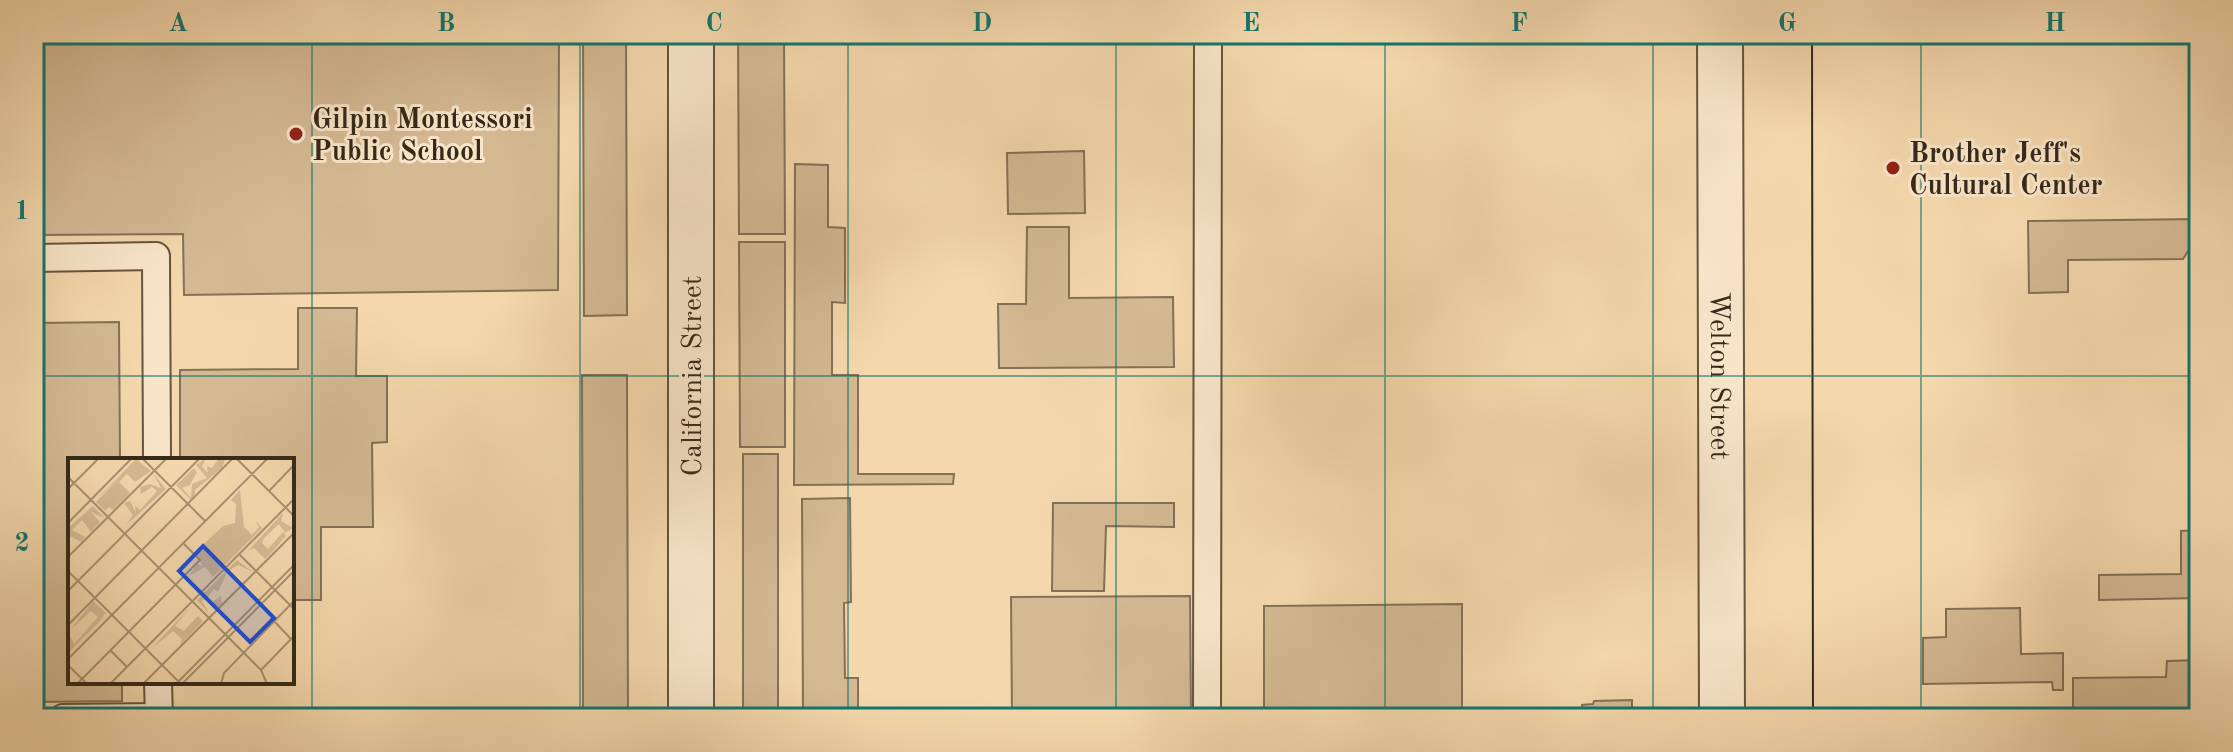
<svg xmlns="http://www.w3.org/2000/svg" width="2233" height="752" viewBox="0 0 2233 752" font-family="'Old Standard TT',serif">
<rect width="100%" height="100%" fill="#f4d7ac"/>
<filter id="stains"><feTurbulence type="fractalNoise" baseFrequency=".0025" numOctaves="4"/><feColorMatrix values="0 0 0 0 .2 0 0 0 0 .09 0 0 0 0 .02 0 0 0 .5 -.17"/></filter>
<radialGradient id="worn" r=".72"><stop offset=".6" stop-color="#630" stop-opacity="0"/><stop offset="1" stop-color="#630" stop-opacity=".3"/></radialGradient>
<g fill="#d4b993" stroke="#847156" stroke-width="2">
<path d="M 34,34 L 559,34 L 558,290 L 184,295 L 183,234 L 34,235 Z"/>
<path d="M 583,34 L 626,34 L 627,315 L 584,316 Z"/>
<path d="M 738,34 L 784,34 L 785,234 L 739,234 Z"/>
<path d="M 1084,151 L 1085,213 L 1008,214 L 1007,153 Z"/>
<path d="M 795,164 L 828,165 L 828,227 L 845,228 L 845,303 L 832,302 L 832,375 L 858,375 L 858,474 L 954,474 L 953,484 L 794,485 Z"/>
<path d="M 2199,219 L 2199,234 L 2183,259 L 2068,260 L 2068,292 L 2029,293 L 2028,221 Z"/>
<path d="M 1027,227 L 1069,227 L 1069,298 L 1173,297 L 1174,367 L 999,368 L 998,304 L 1026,304 Z"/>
<path d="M 739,242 L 785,242 L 785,447 L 740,447 Z"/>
<path d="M 298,308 L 357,308 L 356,376 L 387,376 L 387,442 L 372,443 L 373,527 L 321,527 L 321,600 L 292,600 L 292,460 L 180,460 L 180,370 L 298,369 Z"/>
<path d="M 119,322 L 120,460 L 70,460 L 70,682 L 122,682 L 122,701 L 34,702 L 34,323 Z"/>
<path d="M 582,375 L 627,375 L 628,718 L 583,718 Z"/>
<rect x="743" y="454" width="35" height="264"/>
<path d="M 850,498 L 851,602 L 844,603 L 845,678 L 858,678 L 858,718 L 803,718 L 802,499 Z"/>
<path d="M 1053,503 L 1174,503 L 1174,527 L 1106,526 L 1104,591 L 1052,591 Z"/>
<path d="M 2199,530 L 2199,598 L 2099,600 L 2099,575 L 2181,574 L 2181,531 Z"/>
<path d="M 1190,596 L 1191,718 L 1012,718 L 1011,597 Z"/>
<path d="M 1462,604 L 1462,718 L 1264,718 L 1264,606 Z"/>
<path d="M 2020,608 L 2021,654 L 2063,653 L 2063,690 L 2053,690 L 2052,682 L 1923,684 L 1923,638 L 1946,637 L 1946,609 Z"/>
<path d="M 2199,660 L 2199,718 L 2073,718 L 2073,678 L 2166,677 L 2167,661 Z"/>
<path d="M 1632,700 L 1632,718 L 1582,718 L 1582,705 L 1593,704 L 1594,701 Z"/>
</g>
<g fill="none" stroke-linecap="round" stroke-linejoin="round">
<g stroke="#65543e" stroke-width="30">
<g id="service">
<path d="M 34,258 L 156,256 L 157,460"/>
<path d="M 158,682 L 159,718"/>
<path d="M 63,718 L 159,717"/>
<path d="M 1207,718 L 1208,34"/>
</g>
</g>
<g stroke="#65543e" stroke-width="48">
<g id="tertiary">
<path d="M 691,34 L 691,718"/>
<path id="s1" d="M 1720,34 L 1722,718"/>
</g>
</g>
<use href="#service" stroke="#f8e5c9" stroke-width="26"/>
<use href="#tertiary" stroke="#f8e5c9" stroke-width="44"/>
<path stroke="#352919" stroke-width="2" d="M 1812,34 L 1813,718"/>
</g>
<path fill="none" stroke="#0f766e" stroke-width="2" stroke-opacity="0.55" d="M 312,34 L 312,718M 580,34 L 580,718M 848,34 L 848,718M 1116,34 L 1116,718M 1385,34 L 1385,718M 1653,34 L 1653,718M 1921,34 L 1921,718M 34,376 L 2199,376"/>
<g fill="#8f2418" stroke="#f8e5c9" stroke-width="3">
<circle cx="296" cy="134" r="8"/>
<circle cx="1893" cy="168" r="8"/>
</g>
<g text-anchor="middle" stroke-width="6" stroke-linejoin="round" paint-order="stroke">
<g font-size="28" font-weight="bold" fill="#352919" stroke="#f8e5c9" text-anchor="start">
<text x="312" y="128">Gilpin Montessori<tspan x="312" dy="32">Public School</tspan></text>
<text x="1909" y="162">Brother Jeff's<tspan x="1909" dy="32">Cultural Center</tspan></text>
</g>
<g font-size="28" fill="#352919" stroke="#f8e5c9">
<text transform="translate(691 376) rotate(-90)" y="10">California Street</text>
<text dy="10" stroke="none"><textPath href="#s1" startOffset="342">Welton Street</textPath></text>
</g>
</g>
<g transform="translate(68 458)">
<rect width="226" height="226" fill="#f4d7ac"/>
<path d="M 138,0 L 134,9 L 140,15 L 139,8 L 144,10 L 151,0 L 157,2 L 154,10 L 127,32 L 127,37 L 123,42 L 108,27 L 126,10 L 129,14 L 122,27 L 114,30 L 123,40 L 124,26 L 139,20 L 128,7 ZM 68,1 L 83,13 L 67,24 L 59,16 L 51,24 L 62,35 L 45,52 L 41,49 L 37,53 L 28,44 L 54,18 L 29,41 ZM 85,15 L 98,31 L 58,67 L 65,57 L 56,45 L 62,43 L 68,55 L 67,48 L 72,52 L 89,33 L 84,29 L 73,36 L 72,29 L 82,26 L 93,30 ZM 172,32 L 176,69 L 184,77 L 191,69 L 187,62 L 194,70 L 145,119 L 137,109 L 121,118 L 129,106 L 135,108 L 126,95 L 155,68 L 167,65 L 168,46 L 163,42 ZM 25,48 L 37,60 L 23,54 L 32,64 L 23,74 L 14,62 L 4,72 L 17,79 L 13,84 L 0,77 L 0,70 ZM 215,55 L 213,63 L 225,70 L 217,75 L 211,66 L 196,80 L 194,85 L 200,91 L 215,74 L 218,78 L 204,94 L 197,101 L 186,90 L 180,93 ZM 169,102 L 185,114 L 170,107 L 159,114 L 150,134 L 146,131 L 139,140 L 143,145 L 153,138 L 154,146 L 149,151 L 137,140 L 134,143 L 142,157 L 129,142 ZM 25,143 L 38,155 L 32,161 L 37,158 L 0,195 L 0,173 L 6,186 L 30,159 L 23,153 L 3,171 ZM 122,149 L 107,168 L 116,173 L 130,158 L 135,163 L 112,187 L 114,181 L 105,173 L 84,190 Z" fill="#d4b993"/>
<path fill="none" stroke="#a89171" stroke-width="2" d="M 74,0 L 137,63M 168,0 L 226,58M 0,19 L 193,212 L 199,226M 0,31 L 31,0M 201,33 L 226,7M 0,65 L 64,0M 171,96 L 226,151M 0,99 L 99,0M 0,113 L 113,226M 0,133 L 132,0M 206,163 L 223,181M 0,167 L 165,0M 42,192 L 59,209M 0,201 L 200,0M 0,207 L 19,226M 193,212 L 226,178M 9,226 L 132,102 L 115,85M 42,226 L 226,41M 75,226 L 226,75M 108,226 L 226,107M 114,226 L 226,113M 153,226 L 156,215 L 226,143"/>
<path fill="#1d4ed8" fill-opacity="0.15" stroke="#1d4ed8" stroke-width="4" d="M 135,88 L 206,160 L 182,184 L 111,113 Z"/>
<rect width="226" height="226" fill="none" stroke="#352919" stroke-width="4"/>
</g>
<rect width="2233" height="752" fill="none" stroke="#f4d7ac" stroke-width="88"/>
<rect x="44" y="44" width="2145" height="664" fill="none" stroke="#0f766e" stroke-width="3"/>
<g font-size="26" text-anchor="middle" font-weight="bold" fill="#0f766e">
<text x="178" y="31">A</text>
<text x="446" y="31">B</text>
<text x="714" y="31">C</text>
<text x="982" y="31">D</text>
<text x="1251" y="31">E</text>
<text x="1519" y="31">F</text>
<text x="1787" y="31">G</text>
<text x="2055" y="31">H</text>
<text x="22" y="219">1</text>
<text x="22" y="551">2</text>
</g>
<rect width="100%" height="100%" filter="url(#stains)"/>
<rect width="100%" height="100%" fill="url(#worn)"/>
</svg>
